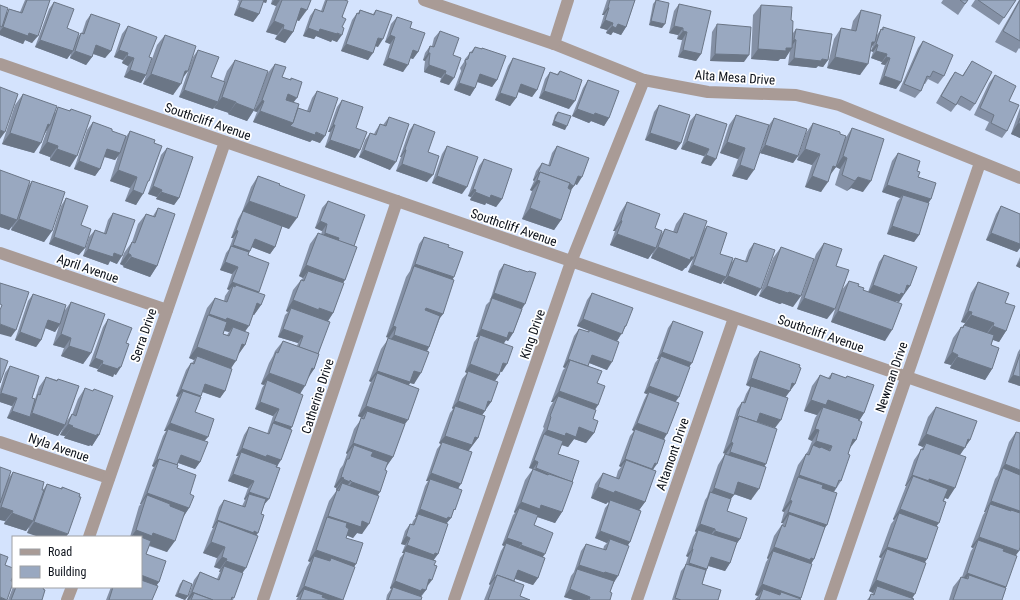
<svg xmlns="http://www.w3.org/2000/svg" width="1020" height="600" viewBox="0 0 1020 600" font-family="'Roboto Condensed',sans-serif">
<rect width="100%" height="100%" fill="#d4e3fd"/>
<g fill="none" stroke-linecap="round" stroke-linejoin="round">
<g stroke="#a99b96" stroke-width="12">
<path d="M 424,0 L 554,44 L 644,80 L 708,92 L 796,95 L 839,105 L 1020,178"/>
<path d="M 554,44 L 568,0"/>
<path d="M 0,64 L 1020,416"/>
<path d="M 0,253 L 167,310"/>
<path d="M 0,442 L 109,478"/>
<path d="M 89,537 L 225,142"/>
<path d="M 67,600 L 72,587"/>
<path d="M 263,600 L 397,201"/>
<path d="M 454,600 L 571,262 L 644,80"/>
<path d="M 637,600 L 734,318"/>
<path d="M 830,600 L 980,163"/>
</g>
</g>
<g fill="#8490a5" fill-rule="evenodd">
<path d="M 25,0 L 50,0 L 32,43 L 25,40 L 23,44 L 0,35 L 0,5 L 7,13 L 9,9 L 20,12 Z"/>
<path d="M 237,0 L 267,0 L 266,3 L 263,2 L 259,14 L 253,22 L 234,15 L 239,1 Z"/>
<path d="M 272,0 L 311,0 L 299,21 L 297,20 L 293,32 L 285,43 L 275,39 L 277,35 L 266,32 L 276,6 L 271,4 Z"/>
<path d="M 325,0 L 344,0 L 342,27 L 337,42 L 332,40 L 331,42 L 316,36 L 314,39 L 303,36 L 310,16 L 315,9 L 321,11 Z"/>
<path d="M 607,0 L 635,0 L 626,27 L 621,35 L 613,32 L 611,35 L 606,33 L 607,30 L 600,28 L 604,15 L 602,15 Z"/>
<path d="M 656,0 L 662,28 L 649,25 L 653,4 Z"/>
<path d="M 943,0 L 968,0 L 958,15 L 941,3 Z"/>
<path d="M 975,0 L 1016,0 L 999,25 L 971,6 Z"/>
<path d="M 1019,0 L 1020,0 L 1020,49 L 1019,48 L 1016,53 L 995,42 Z"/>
<path d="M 54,2 L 67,28 L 77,38 L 81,33 L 82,33 L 86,21 L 91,14 L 111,51 L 105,58 L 93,54 L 92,57 L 86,65 L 70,58 L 71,53 L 67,59 L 35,47 L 49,9 Z"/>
<path d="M 679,4 L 701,54 L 696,61 L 678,57 L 682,40 L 677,39 L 678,35 L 669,33 L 674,11 Z"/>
<path d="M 761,5 L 791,20 L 793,33 L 796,29 L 828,60 L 823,67 L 818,66 L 816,68 L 788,65 L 790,50 L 785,59 L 780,59 L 778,61 L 751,59 L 753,15 Z"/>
<path d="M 360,10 L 373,14 L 376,10 L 378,47 L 375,46 L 368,60 L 341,51 L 352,20 L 357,13 L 358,13 Z"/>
<path d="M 861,10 L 877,35 L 881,29 L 882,29 L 883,27 L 901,82 L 896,89 L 879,84 L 885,65 L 881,64 L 882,62 L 871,58 L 873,52 L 871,51 L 873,45 L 871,48 L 860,75 L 827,68 L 834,39 L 841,28 L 851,30 L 853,21 Z"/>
<path d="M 397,17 L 410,28 L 418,52 L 413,59 L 410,58 L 403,72 L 383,65 L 390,44 L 385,42 L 391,24 Z"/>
<path d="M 717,24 L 744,62 L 710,61 L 712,32 Z"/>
<path d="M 128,26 L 149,57 L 146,75 L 141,83 L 124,77 L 128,66 L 122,63 L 123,60 L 114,57 L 122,34 Z"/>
<path d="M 440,31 L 453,55 L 449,85 L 440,82 L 441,78 L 424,72 L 424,69 L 425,61 L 423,60 L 425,53 L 430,46 L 432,46 L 434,38 Z"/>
<path d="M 165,35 L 183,78 L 173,95 L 143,84 L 157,45 Z"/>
<path d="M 923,41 L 944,76 L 938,84 L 928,79 L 925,84 L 924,84 L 921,91 L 915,98 L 899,91 L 918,48 Z"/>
<path d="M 475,47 L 481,49 L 482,48 L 497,80 L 492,87 L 477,82 L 475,88 L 470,96 L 454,90 L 461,71 L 460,68 L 464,62 L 465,59 Z"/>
<path d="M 198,50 L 211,77 L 223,82 L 227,71 L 235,60 L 254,110 L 247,121 L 228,114 L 229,113 L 214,108 L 215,105 L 213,109 L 179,97 L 193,57 Z"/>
<path d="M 513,58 L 537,90 L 532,97 L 518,92 L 516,98 L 510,106 L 495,100 L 508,66 Z"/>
<path d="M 972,61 L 975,104 L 970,111 L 957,104 L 951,112 L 936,103 L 950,79 L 955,72 L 962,76 Z"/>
<path d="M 275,64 L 282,77 L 290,80 L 291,78 L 294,102 L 298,108 L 307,111 L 312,98 L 317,91 L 320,143 L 312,140 L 310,142 L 253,122 L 257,112 L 254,111 L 267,74 Z"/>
<path d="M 560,71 L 569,109 L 539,98 L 545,79 L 550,72 L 557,74 Z"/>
<path d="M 995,75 L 1009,101 L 1007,131 L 1002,138 L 985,130 L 989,122 L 974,115 L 989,83 Z"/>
<path d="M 588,80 L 609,118 L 604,126 L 591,121 L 589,123 L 572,116 L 583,88 Z"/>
<path d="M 23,94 L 55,113 L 58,107 L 69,111 L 71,109 L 70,167 L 50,160 L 50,157 L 39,153 L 47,130 L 34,153 L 2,144 L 15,105 Z"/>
<path d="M 342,100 L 356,128 L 360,150 L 355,158 L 325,147 L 330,132 L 328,132 L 337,107 Z"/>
<path d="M 659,105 L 681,143 L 676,150 L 645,140 L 654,112 Z"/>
<path d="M 1020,108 L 1020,138 L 1011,134 Z"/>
<path d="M 558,112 L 565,130 L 552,125 L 555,115 Z"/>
<path d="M 696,114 L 727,124 L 711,166 L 701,163 L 704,156 L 681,149 L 690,121 Z"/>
<path d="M 736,115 L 769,125 L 747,180 L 732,176 L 738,159 L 720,153 L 729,125 Z"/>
<path d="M 389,117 L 390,170 L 359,157 L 365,140 L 370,133 L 374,134 L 375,132 L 380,124 L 383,125 Z"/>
<path d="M 774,118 L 798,156 L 793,163 L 760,153 L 769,125 Z"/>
<path d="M 93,122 L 112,131 L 125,138 L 130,131 L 154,143 L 146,186 L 136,205 L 125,201 L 130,188 L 110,181 L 118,156 L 115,160 L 104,157 L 100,169 L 95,176 L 74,169 L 87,130 Z"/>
<path d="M 813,123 L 840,134 L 845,139 L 852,128 L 863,192 L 851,188 L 847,191 L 835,185 L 840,169 L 836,167 L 843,144 L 836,167 L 830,174 L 821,192 L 805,187 L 812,165 L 797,160 L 806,133 Z"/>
<path d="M 414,124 L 428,152 L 427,182 L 396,171 L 401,157 L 400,157 L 409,131 Z"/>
<path d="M 447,146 L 462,194 L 432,183 L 442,154 Z"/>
<path d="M 557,146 L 577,185 L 575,184 L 571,190 L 561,220 L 554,230 L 522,219 L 532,191 L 530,190 L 534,181 L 533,180 L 536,171 L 542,163 L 548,166 L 552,153 Z"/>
<path d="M 167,148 L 179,198 L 174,205 L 156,199 L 157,197 L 148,194 L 161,155 Z"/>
<path d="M 898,153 L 917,171 L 918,177 L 931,199 L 928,203 L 919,235 L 914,242 L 887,234 L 897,202 L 900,198 L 882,192 L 892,161 Z"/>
<path d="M 484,159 L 502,199 L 496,207 L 486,203 L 485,205 L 470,200 L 471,197 L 468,196 L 479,166 Z"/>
<path d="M 0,170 L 29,185 L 32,181 L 52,231 L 44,242 L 11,230 L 12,226 L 9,230 L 0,227 Z"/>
<path d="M 258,176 L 279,185 L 289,229 L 282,226 L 275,247 L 270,254 L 252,247 L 250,251 L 248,254 L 259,292 L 259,293 L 261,305 L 254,315 L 253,315 L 245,331 L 245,345 L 238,355 L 231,369 L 225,391 L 220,398 L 202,392 L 200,397 L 195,412 L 205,441 L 200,462 L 195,469 L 178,463 L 177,465 L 177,468 L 190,494 L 189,508 L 183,517 L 167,552 L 149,546 L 146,554 L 159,582 L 156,585 L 152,600 L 106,600 L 111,587 L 141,587 L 141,537 L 130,537 L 139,506 L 141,504 L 140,504 L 152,470 L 154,467 L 152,466 L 163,436 L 166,431 L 164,431 L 178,397 L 176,396 L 186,370 L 191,363 L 192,363 L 194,360 L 189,358 L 207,308 L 215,298 L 224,301 L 225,296 L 229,290 L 227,289 L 232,274 L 220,270 L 226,253 L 229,249 L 233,238 L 231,238 L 238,219 L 242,212 L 251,187 ZM 224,331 L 229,332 L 227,335 L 223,334 Z"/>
<path d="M 66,198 L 81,225 L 79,255 L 49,244 L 61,206 Z"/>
<path d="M 328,201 L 354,246 L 345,280 L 343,282 L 333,313 L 328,321 L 314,369 L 308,377 L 300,394 L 290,429 L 261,514 L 256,535 L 233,600 L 187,600 L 194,580 L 200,572 L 217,579 L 220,572 L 219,572 L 220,569 L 214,567 L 217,558 L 203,553 L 211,532 L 213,528 L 212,528 L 219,507 L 224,500 L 242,506 L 245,500 L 244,499 L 248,488 L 228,481 L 236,459 L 238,456 L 236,456 L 244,435 L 249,427 L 267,434 L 273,416 L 255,409 L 262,388 L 264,385 L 261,384 L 269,363 L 273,356 L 275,351 L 283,341 L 297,346 L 298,343 L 278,337 L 285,315 L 288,312 L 286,311 L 293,290 L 301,280 L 303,278 L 299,276 L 310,244 L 318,233 L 321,235 L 322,231 L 315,228 L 322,208 Z"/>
<path d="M 627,202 L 655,228 L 660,236 L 665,229 L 673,232 L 676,224 L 684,213 L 703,231 L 707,226 L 720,254 L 732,262 L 735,258 L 745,261 L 749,250 L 754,243 L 756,296 L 723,283 L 724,280 L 721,284 L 688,272 L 693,259 L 686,268 L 685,268 L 682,271 L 651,258 L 653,252 L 648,259 L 610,245 L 615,231 L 613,231 L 620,213 Z"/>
<path d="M 1001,206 L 1020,214 L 1020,248 L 1017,252 L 986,240 L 996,214 Z"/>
<path d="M 158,208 L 157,266 L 150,277 L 123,267 L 124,266 L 120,264 L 124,253 L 132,242 L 138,224 L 146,214 L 153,216 Z"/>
<path d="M 113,213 L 117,264 L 110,261 L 108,265 L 83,256 L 89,237 L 95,230 L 104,233 L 108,220 Z"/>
<path d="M 424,237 L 448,247 L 452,280 L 443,314 L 440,318 L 429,347 L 427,352 L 414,384 L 410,383 L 409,385 L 404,426 L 393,457 L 386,467 L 380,492 L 377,496 L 362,534 L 357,533 L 353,538 L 347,535 L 346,538 L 356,564 L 354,566 L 343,600 L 296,600 L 298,597 L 296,597 L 307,567 L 310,562 L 308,561 L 329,501 L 337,490 L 336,490 L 336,488 L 334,487 L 340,469 L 343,465 L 347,454 L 346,453 L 354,429 L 362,418 L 358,416 L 370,384 L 371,382 L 369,381 L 381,349 L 389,338 L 386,337 L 406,277 L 410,271 L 419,244 Z"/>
<path d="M 824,243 L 836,266 L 827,319 L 797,309 L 816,254 Z"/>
<path d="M 781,247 L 793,307 L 782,303 L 780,304 L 759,296 L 773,258 Z"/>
<path d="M 884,255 L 910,286 L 899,302 L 896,301 L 895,302 L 885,341 L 831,322 L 841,291 L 849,281 L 858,286 L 863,290 L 868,292 L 879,262 Z"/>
<path d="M 1020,257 L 1020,268 L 1016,266 Z"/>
<path d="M 504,264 L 528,272 L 529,271 L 522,310 L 513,333 L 508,341 L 506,340 L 504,343 L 502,372 L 500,371 L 499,375 L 495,381 L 491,402 L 482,415 L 478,438 L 468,451 L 452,515 L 451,518 L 446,524 L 438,554 L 433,560 L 426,590 L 421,597 L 421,600 L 386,600 L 387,595 L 391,589 L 390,588 L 400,558 L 404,553 L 402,553 L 405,545 L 401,544 L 405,531 L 410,524 L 412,524 L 413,521 L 416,517 L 415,517 L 425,486 L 428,481 L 426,481 L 437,449 L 441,444 L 439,443 L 450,413 L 453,409 L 452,408 L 462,379 L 467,373 L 465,372 L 474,342 L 478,337 L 476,337 L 486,305 L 490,301 L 499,271 Z"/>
<path d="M 978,282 L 1005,303 L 1006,331 L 999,342 L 993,340 L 991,345 L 992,369 L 985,380 L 950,368 L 951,365 L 944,363 L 953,338 L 961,327 L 962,327 L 964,325 L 965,323 L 961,322 L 971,293 Z"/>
<path d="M 592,293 L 623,331 L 617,341 L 607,370 L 589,363 L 588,366 L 597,383 L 598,405 L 595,410 L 593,419 L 594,433 L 586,443 L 574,439 L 568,447 L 561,445 L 558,454 L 572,482 L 562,512 L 555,523 L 537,517 L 534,525 L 543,557 L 538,578 L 533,585 L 515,579 L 514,581 L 520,596 L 530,600 L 484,600 L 490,585 L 489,584 L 501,551 L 504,546 L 502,545 L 513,515 L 515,513 L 514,512 L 525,480 L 533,469 L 529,468 L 539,440 L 544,428 L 543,427 L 550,407 L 553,402 L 551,402 L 563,370 L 565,368 L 563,367 L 574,336 L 579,329 L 588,332 L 589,331 L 577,326 L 587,300 Z"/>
<path d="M 33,294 L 65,310 L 71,302 L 91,353 L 83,364 L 61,356 L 64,348 L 53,345 L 59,326 L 55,332 L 45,328 L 41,340 L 36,347 L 15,340 L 28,301 Z"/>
<path d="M 108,319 L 116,375 L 114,374 L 113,377 L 97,371 L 98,369 L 89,366 L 103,327 Z"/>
<path d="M 673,321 L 689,367 L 675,402 L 664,440 L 653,470 L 645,502 L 639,510 L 630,542 L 628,545 L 610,592 L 610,600 L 574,600 L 564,597 L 571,576 L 574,572 L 581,551 L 586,544 L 603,550 L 604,546 L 607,543 L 595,538 L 605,508 L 609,503 L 608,502 L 606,504 L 591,498 L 595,484 L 603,473 L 616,478 L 618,471 L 621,467 L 619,466 L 630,436 L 634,431 L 632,430 L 644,400 L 647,394 L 644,393 L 655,363 L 658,359 L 657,359 L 668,328 Z"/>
<path d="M 1020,349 L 1020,386 L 1008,382 L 1018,352 Z"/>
<path d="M 760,351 L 795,384 L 785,397 L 775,428 L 757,422 L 764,466 L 751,500 L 734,494 L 731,499 L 727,511 L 740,539 L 736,544 L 730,563 L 725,571 L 708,566 L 702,584 L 718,600 L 672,600 L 681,571 L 685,566 L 688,557 L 686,556 L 693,537 L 696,532 L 695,531 L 705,500 L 707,497 L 718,465 L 725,454 L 726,454 L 723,453 L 737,409 L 742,402 L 743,402 L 746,394 L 750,387 L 746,385 L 754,359 Z"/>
<path d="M 10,366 L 32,398 L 35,399 L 39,387 L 46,377 L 57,380 L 58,379 L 66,422 L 72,414 L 72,415 L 78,399 L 85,388 L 99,435 L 92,446 L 90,445 L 89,446 L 64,438 L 65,436 L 60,435 L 63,428 L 58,436 L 7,418 L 12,406 L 0,402 L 0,389 L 5,373 Z"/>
<path d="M 832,373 L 846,378 L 847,376 L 864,413 L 859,421 L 856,440 L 850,447 L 841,481 L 834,492 L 827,525 L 825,527 L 814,559 L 811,564 L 800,599 L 800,600 L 755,600 L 758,596 L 755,595 L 766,562 L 768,559 L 767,558 L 774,536 L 783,523 L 781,523 L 784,512 L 782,511 L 798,465 L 808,451 L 812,441 L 808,439 L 815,418 L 817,415 L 804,411 L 812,386 L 820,375 L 828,378 Z"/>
<path d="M 936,407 L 970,440 L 960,455 L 948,499 L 945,498 L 927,559 L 925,562 L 912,599 L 913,600 L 867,600 L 873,593 L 869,591 L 880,560 L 881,558 L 879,557 L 891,524 L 894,520 L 893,519 L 906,486 L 905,486 L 914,460 L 923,447 L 918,445 L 928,417 Z"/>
<path d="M 1016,432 L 1015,556 L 1002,600 L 949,600 L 953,587 L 961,577 L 962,577 L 971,551 L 973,548 L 971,547 L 983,515 L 985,512 L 984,512 L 995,479 L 998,475 L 1009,442 Z"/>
<path d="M 0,467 L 8,479 L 13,472 L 43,490 L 47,484 L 61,489 L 62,487 L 80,494 L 27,533 L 29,527 L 26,531 L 4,524 L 5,521 L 0,520 Z"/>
<path d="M 183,580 L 188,596 L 185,600 L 175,596 L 180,584 Z"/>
<path d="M 13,587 L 44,587 L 42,600 L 8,600 Z"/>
</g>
<g fill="#6b7686">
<path d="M 261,0 L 267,0 L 266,3 L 261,1 Z"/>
<path d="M 274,0 L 280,0 L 276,6 L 271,4 Z"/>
<path d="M 239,7 L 259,14 L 253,22 L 234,15 Z"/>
<path d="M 608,7 L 609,8 L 604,15 L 602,15 Z"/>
<path d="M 301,8 L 307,10 L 299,21 L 294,19 Z"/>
<path d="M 605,20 L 613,23 L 607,30 L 600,28 Z"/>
<path d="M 274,21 L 284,25 L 277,35 L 266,32 Z"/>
<path d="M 651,21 L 665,24 L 662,28 L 649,25 Z"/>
<path d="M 618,24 L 626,27 L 621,35 L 613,32 L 611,35 L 606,33 L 612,26 Z"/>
<path d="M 674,26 L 683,28 L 678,35 L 669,33 Z"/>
<path d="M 3,27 L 29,33 L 38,36 L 32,43 L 25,40 L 23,44 L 0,35 L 0,31 Z"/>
<path d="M 308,28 L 320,29 L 342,35 L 337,42 L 332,40 L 331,42 L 316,36 L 314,39 L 303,36 Z"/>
<path d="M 283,29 L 293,32 L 285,43 L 275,39 Z"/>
<path d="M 683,31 L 687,32 L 682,40 L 677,39 Z"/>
<path d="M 390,35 L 395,37 L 390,44 L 385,42 Z"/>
<path d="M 378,38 L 383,39 L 378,47 L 373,45 Z"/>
<path d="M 794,39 L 796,40 L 791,47 L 789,46 Z"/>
<path d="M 40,40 L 73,51 L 67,59 L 35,47 Z"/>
<path d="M 872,42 L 875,42 L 867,53 Z"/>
<path d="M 346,44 L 373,53 L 368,60 L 341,51 Z"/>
<path d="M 876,44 L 878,45 L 873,52 L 871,51 Z"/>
<path d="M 96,45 L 111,51 L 105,58 L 91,53 Z"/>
<path d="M 786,48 L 792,48 L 785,59 L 780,59 L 778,61 L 751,59 L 758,49 Z"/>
<path d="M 119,50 L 128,53 L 123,60 L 114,57 Z"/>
<path d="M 413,50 L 418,52 L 413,59 L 408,57 Z"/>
<path d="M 683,50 L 701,54 L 696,61 L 678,57 Z"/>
<path d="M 75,51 L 92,57 L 86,65 L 70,58 Z"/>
<path d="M 876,51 L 887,54 L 882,62 L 871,58 Z"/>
<path d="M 428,53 L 430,53 L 425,61 L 423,60 Z"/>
<path d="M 715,54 L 749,55 L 744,62 L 710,61 Z"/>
<path d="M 127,56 L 134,58 L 128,66 L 122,63 Z"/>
<path d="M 835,57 L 868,64 L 860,75 L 827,68 Z"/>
<path d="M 886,57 L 890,58 L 885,65 L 881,64 Z"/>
<path d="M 388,58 L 408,65 L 403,72 L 383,65 Z"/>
<path d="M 794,58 L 822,59 L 828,60 L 823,67 L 818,66 L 816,68 L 788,65 Z"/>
<path d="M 429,65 L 446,71 L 441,78 L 424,72 Z"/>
<path d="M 130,70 L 146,75 L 141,83 L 124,77 Z"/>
<path d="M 185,71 L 188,71 L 180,82 Z"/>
<path d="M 151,74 L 181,84 L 173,95 L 143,84 Z"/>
<path d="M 445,74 L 454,78 L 449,85 L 440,82 Z"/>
<path d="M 480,74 L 497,80 L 492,87 L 475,81 Z"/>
<path d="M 884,76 L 901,82 L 896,89 L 879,84 Z"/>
<path d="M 459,83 L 475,88 L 470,96 L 454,90 Z"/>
<path d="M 521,84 L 537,90 L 532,97 L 516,91 Z"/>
<path d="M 184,90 L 218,102 L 213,109 L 179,97 Z"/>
<path d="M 544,91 L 575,101 L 569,109 L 539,98 Z"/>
<path d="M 500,93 L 516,98 L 510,106 L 495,100 Z"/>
<path d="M 288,94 L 297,98 L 289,108 L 280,105 Z"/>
<path d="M 222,97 L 236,102 L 229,113 L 214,108 Z"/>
<path d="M 262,100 L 264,101 L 257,112 L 254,111 Z"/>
<path d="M 236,103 L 254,110 L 247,121 L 228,114 Z"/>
<path d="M 577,109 L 595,113 L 609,118 L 604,126 L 591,121 L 589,123 L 572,116 Z"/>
<path d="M 260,111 L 293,123 L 325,136 L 320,143 L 312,140 L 310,142 L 253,122 Z"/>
<path d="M 554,121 L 567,126 L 565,130 L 552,125 Z"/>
<path d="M 1018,123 L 1020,124 L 1020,138 L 1011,134 Z"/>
<path d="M 48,124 L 50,125 L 43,136 Z"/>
<path d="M 333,125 L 335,125 L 330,132 L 328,132 Z"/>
<path d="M 0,130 L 5,132 L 0,139 Z"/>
<path d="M 10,133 L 41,143 L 34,153 L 2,144 Z"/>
<path d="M 650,133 L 681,143 L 676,150 L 645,140 Z"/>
<path d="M 330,140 L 360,150 L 355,158 L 325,147 Z"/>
<path d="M 687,141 L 709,149 L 704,156 L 681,149 Z"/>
<path d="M 47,142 L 58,146 L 50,157 L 39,153 Z"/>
<path d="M 727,142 L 745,148 L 738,159 L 720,153 Z"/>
<path d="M 765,145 L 798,156 L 793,163 L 760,153 Z"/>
<path d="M 57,149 L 77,156 L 70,167 L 50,160 Z"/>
<path d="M 107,149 L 120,153 L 115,160 L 102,156 Z"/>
<path d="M 405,149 L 406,150 L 401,157 L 400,157 Z"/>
<path d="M 805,149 L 820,154 L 812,165 L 797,160 Z"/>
<path d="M 364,150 L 396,162 L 390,170 L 359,157 Z"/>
<path d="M 706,155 L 716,159 L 711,166 L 701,163 Z"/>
<path d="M 843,156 L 847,158 L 840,169 L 836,167 Z"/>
<path d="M 79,161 L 100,169 L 95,176 L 74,169 Z"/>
<path d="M 402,164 L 433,175 L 427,182 L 396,171 Z"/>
<path d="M 740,165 L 754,170 L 747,180 L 732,176 Z"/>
<path d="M 833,166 L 836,167 L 828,178 Z"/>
<path d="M 118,170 L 137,177 L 130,188 L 110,181 Z"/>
<path d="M 538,173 L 539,173 L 534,181 L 533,180 Z"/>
<path d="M 539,174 L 574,186 L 569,193 L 540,181 L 532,191 L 530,190 L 537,180 Z"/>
<path d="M 437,176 L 467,187 L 462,194 L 432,183 Z"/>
<path d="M 578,176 L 582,177 L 577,185 L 573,183 Z"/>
<path d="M 812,176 L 828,182 L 821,192 L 805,187 Z"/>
<path d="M 858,177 L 871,181 L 863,192 L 851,188 L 847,191 Z"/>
<path d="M 887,185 L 931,199 L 926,207 L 903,195 L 900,198 L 882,192 Z"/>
<path d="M 153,186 L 162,190 L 157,197 L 148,194 Z"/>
<path d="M 473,189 L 476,190 L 471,197 L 468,196 Z"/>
<path d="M 133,190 L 143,194 L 136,205 L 125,201 Z"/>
<path d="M 161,192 L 179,198 L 174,205 L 156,199 Z"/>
<path d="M 475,192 L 491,195 L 502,199 L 496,207 L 486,203 L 485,205 L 470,200 Z"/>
<path d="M 249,201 L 297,218 L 289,229 L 242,212 Z"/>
<path d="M 530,208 L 561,220 L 554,230 L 522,219 Z"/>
<path d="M 0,214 L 17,220 L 9,230 L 0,227 Z"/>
<path d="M 19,219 L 52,231 L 44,242 L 11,230 Z"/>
<path d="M 621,220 L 622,221 L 615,231 L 613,231 Z"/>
<path d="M 320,221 L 327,224 L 322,231 L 315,228 Z"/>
<path d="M 892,226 L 919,235 L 914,242 L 887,234 Z"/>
<path d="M 236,230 L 238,231 L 233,238 L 231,238 Z"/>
<path d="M 325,233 L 339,238 L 334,245 L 320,241 Z"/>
<path d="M 991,233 L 1020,244 L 1020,248 L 1017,252 L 986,240 Z"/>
<path d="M 617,234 L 656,248 L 648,259 L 610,245 Z"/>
<path d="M 54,237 L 85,248 L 79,255 L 49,244 Z"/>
<path d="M 255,239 L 275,247 L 270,254 L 249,246 Z"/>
<path d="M 233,245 L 250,251 L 245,258 L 230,249 Z"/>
<path d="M 658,247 L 691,257 L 694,257 L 686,268 L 685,268 L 682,271 L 651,258 Z"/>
<path d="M 88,249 L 114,253 L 122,256 L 117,264 L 110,261 L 108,265 L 83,256 Z"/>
<path d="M 128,253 L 131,255 L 124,266 L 120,264 Z"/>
<path d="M 131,257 L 157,266 L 150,277 L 123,267 Z"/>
<path d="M 1020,261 L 1020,268 L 1016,266 Z"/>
<path d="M 225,262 L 238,267 L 232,274 L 220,270 Z"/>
<path d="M 415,264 L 454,277 L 449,285 L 414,266 L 410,271 Z"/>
<path d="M 306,265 L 345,280 L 338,290 L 308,271 L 303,278 L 299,276 Z"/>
<path d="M 693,265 L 726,277 L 721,284 L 688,272 Z"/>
<path d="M 728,276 L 761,289 L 756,296 L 723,283 Z"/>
<path d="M 232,282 L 259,292 L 254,299 L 236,285 L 231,291 L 233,286 L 229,290 L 227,289 Z"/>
<path d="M 873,285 L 901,293 L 904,294 L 899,302 L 896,301 L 895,302 L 868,293 Z"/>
<path d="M 907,285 L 910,286 L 905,293 Z"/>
<path d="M 767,286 L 789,292 L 801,296 L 793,307 L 782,303 L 780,304 L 759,296 Z"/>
<path d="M 494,293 L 525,304 L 520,312 L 492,298 L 489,301 Z"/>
<path d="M 804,298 L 835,309 L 827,319 L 797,309 Z"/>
<path d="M 293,300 L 319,308 L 333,313 L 326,324 L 291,308 L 288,312 L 286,311 Z"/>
<path d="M 257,303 L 261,305 L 254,315 L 249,314 Z"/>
<path d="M 426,308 L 443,314 L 435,324 L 418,318 Z"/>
<path d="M 838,311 L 892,330 L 885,341 L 831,322 Z"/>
<path d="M 968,311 L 972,312 L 965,323 L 961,322 Z"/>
<path d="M 209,314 L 227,318 L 249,326 L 241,337 L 233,327 L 229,332 L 220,329 L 208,315 L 201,324 Z"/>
<path d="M 971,315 L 994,323 L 987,333 L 964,325 Z"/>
<path d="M 583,319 L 625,326 L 626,326 L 617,341 L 577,326 Z"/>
<path d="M 48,320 L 60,324 L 55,332 L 43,327 Z"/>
<path d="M 0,324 L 16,330 L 11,337 L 0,334 Z"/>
<path d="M 393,326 L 396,327 L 389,338 L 386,337 Z"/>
<path d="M 993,326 L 1006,331 L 999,342 L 985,337 Z"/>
<path d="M 283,329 L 303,336 L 298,343 L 278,337 Z"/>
<path d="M 481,329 L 509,332 L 513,333 L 508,341 L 506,340 L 502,346 L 480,335 L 478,337 L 476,337 Z"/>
<path d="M 20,332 L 41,340 L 36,347 L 15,340 Z"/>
<path d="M 61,334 L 71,338 L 64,348 L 53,345 Z"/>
<path d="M 394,335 L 429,347 L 422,358 L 386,346 Z"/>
<path d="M 242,344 L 245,345 L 238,355 Z"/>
<path d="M 69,346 L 91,353 L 83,364 L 61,356 Z"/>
<path d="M 197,347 L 236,361 L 228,372 L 197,356 L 194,360 L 189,358 Z"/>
<path d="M 662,352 L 692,363 L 687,370 L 661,356 L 658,359 L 657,359 Z"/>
<path d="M 952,352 L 958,355 L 951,365 L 944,363 Z"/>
<path d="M 592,355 L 612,362 L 607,370 L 587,362 Z"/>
<path d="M 957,357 L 992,369 L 985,380 L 950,368 Z"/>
<path d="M 95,358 L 103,361 L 98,369 L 89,366 Z"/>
<path d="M 568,359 L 570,360 L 565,368 L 563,367 Z"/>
<path d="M 503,363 L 507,364 L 502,372 L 498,371 Z"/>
<path d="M 102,364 L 119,367 L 121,367 L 116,375 L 114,374 L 113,377 L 97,371 Z"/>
<path d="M 470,364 L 499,375 L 494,382 L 468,371 L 467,373 L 465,372 Z"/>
<path d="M 312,368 L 314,369 L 307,380 Z"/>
<path d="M 377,371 L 414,371 L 421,373 L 414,384 L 410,383 L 403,393 L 377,373 L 371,382 L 369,381 Z"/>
<path d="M 269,373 L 305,386 L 298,397 L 267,380 L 264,385 L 261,384 Z"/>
<path d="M 1013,375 L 1020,377 L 1020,386 L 1008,382 Z"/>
<path d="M 751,378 L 792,383 L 795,384 L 785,398 L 746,385 Z"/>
<path d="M 205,384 L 225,391 L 220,398 L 200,391 Z"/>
<path d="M 649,386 L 679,397 L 674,404 L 649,392 L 647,394 L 644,393 Z"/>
<path d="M 181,389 L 201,396 L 196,403 L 183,391 L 178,397 L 176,396 Z"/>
<path d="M 559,391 L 598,405 L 590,416 L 558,396 L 553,402 L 551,402 Z"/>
<path d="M 1,393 L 17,398 L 12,406 L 0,402 L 0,394 Z"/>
<path d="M 811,400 L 828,400 L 864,413 L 857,424 L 823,407 L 817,415 L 804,411 Z"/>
<path d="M 458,401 L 485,411 L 480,418 L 455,406 L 453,409 L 452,408 Z"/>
<path d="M 488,401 L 491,402 L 486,409 Z"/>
<path d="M 260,402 L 279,409 L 273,416 L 255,409 Z"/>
<path d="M 366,406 L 408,420 L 400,431 L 367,411 L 362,418 L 358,416 Z"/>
<path d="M 12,411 L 30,417 L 32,413 L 65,425 L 58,436 L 7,418 Z"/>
<path d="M 760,413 L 781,420 L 775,428 L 755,421 Z"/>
<path d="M 274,421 L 292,427 L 287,435 L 273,423 L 269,428 Z"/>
<path d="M 170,423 L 208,437 L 202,444 L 168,429 L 166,431 L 164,431 Z"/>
<path d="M 637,423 L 667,434 L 662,442 L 635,429 L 634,431 L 632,430 Z"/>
<path d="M 68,424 L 73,426 L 65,436 L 60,435 Z"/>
<path d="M 72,427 L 97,434 L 99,435 L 92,446 L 90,445 L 89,446 L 64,438 Z"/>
<path d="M 579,427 L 594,433 L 586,443 L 574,439 L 568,447 L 560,444 L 544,434 L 539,440 L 547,430 L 566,433 Z"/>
<path d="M 815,429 L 819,430 L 812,441 L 808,439 Z"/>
<path d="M 926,434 L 968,439 L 970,440 L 957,459 L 926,443 L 923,447 L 918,445 Z"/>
<path d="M 445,436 L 475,437 L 478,438 L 467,453 L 442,442 L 441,444 L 439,443 Z"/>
<path d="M 853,439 L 856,440 L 848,451 Z"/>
<path d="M 816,441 L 832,446 L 824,457 L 813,445 L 808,451 Z"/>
<path d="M 731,442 L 733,443 L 726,454 L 723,453 Z"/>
<path d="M 353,443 L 393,457 L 386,467 L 354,445 L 347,454 L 346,453 Z"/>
<path d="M 242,448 L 267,455 L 281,460 L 276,468 L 241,452 L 238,456 L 236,456 Z"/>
<path d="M 730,452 L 766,464 L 759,474 L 723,463 Z"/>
<path d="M 181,455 L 200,462 L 195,469 L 176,462 Z"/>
<path d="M 157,459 L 159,460 L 154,467 L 152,466 Z"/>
<path d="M 625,459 L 655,463 L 657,464 L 652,471 L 626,460 L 621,467 L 619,466 Z"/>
<path d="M 534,460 L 538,462 L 533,469 L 529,468 Z"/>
<path d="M 1005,464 L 1020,470 L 1020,483 L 1003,468 L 997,475 Z"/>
<path d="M 536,468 L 549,474 L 544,481 L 530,476 Z"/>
<path d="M 431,473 L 461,484 L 456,491 L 430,479 L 428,481 L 426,481 Z"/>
<path d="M 233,474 L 254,481 L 248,488 L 228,481 Z"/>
<path d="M 799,475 L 836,488 L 829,499 L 798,477 L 791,486 Z"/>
<path d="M 912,475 L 929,479 L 955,488 L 948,499 L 922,490 L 913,476 L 906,486 L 905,486 Z"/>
<path d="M 341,477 L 344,478 L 336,488 L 334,487 Z"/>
<path d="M 343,479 L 350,482 L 342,492 L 342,483 L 337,491 L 336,490 Z"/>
<path d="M 352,482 L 380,492 L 372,503 L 344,493 Z"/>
<path d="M 738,482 L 759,489 L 751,500 L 731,493 Z"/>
<path d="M 598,487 L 615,491 L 645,502 L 637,513 L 610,500 L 609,503 L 608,502 L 606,504 L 591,498 Z"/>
<path d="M 714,488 L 734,495 L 726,505 L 710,495 Z"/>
<path d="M 249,492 L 269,499 L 263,506 L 249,494 L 245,500 L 244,499 Z"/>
<path d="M 147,493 L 189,508 L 182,519 L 147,495 L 141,504 L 140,504 Z"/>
<path d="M 790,500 L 792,501 L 784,512 L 782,511 Z"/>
<path d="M 991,501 L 1020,511 L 1020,525 L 1011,510 L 1005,519 L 990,504 L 985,512 L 984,512 Z"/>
<path d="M 521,502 L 541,505 L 562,512 L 555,523 L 535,516 L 519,508 L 515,513 L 514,512 Z"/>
<path d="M 1,507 L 13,511 L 5,521 L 0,520 L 0,508 Z"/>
<path d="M 420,509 L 448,517 L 451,518 L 445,525 L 418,514 L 416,517 L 415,517 Z"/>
<path d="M 900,509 L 939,523 L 931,533 L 899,513 L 894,520 L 893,519 Z"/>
<path d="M 788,512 L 827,525 L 819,536 L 789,514 L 783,523 L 781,523 Z"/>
<path d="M 12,513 L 33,521 L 26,531 L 4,524 Z"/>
<path d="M 328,516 L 362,521 L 369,524 L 362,534 L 357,533 L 353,538 L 324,527 Z"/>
<path d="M 217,520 L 254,531 L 258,533 L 253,540 L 218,521 L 213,528 L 212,528 Z"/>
<path d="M 34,522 L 68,534 L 66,537 L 39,537 L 27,533 Z"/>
<path d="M 700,524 L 715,529 L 710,536 L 698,530 L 696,532 L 695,531 Z"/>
<path d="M 136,530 L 153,533 L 175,541 L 167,552 L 146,544 L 133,535 L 132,537 L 131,537 Z"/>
<path d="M 600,531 L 630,542 L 625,549 L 610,539 L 607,543 L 595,538 Z"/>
<path d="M 715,531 L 740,539 L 735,546 L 710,538 Z"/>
<path d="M 406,536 L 410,538 L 405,545 L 401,544 Z"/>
<path d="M 979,537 L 1019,551 L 1011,562 L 978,540 L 973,548 L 971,547 Z"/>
<path d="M 507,538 L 522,543 L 517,550 L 506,543 L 504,546 L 502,545 Z"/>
<path d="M 211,542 L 225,547 L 217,558 L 203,553 Z"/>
<path d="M 407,545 L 435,553 L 438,554 L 433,561 L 405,551 L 404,553 L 402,553 Z"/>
<path d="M 521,545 L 545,554 L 540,561 L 516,552 Z"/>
<path d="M 774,547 L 811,558 L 814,559 L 807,570 L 773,551 L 768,559 L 767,558 Z"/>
<path d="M 887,547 L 927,559 L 919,570 L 887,549 L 881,558 L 879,557 Z"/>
<path d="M 692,549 L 693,549 L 688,557 L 686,556 Z"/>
<path d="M 316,550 L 356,564 L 348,575 L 330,561 L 331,558 L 325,567 L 314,556 L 310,562 L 308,561 Z"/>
<path d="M 222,557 L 227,559 L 220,569 L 214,567 Z"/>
<path d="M 711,557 L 730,563 L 725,571 L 706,565 Z"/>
<path d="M 226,561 L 246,568 L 238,579 L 224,566 L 220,572 L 219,572 Z"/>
<path d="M 689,563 L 707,569 L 702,577 L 685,569 Z"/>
<path d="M 579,565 L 605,572 L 618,576 L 613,584 L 577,569 L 574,572 Z"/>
<path d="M 518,570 L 538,578 L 533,585 L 513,578 Z"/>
<path d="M 967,573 L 1006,587 L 999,597 L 968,579 L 969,575 L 962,584 L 960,583 Z"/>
<path d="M 141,575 L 159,582 L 154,589 L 141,584 Z"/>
<path d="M 494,577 L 495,578 L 490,585 L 489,584 Z"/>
<path d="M 429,579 L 432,580 L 426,588 Z"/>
<path d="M 876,580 L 915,594 L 911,600 L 877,586 L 873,593 L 869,591 Z"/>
<path d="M 395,581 L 422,589 L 426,590 L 420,597 L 393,587 L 391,589 L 390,588 Z"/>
<path d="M 762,584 L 801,598 L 799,600 L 781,592 L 776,600 L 763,589 L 758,596 L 755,595 Z"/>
<path d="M 304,586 L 343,600 L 305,600 L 304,589 L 298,597 L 296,597 Z"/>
<path d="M 570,589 L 590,597 L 588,600 L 574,600 L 564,597 Z"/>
<path d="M 192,592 L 194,593 L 189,600 L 187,600 Z"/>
<path d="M 178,593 L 188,596 L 185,600 L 175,596 Z"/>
<path d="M 0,597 L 7,600 L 0,600 Z"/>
</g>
<g fill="#99a8c0" stroke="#6b7686">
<path d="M 27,0 L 50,0 L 38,36 L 29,33 L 28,36 L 3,27 L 9,9 L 22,13 Z"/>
<path d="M 242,0 L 264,0 L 259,14 L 239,7 Z"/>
<path d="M 282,0 L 311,0 L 307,10 L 301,8 L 293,32 L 283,29 L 284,25 L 274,21 Z"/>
<path d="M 327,0 L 344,0 L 348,1 L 342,17 L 346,19 L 342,27 L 344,28 L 342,35 L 337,33 L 337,34 L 320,29 L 319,32 L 308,28 L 315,9 L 323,12 Z"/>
<path d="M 610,0 L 635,0 L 626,27 L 618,24 L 616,28 L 612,26 L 613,23 L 605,20 L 609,8 L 608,7 Z"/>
<path d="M 656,0 L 669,3 L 665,24 L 651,21 Z"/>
<path d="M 960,0 L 968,0 L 965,4 Z"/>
<path d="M 978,0 L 1016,0 L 1004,18 Z"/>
<path d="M 1020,0 L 1020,41 L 1003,31 Z"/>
<path d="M 54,2 L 74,9 L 67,28 L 79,33 L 73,51 L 40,40 Z"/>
<path d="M 679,4 L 711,11 L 701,54 L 683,50 L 687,32 L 683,31 L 683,28 L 674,26 Z"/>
<path d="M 0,5 L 8,8 L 2,27 L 0,26 Z"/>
<path d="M 761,5 L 792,7 L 791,20 L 793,21 L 792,48 L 786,48 L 786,51 L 758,49 Z"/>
<path d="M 360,10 L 374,15 L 376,10 L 392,15 L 383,39 L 378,38 L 373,53 L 346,44 L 357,13 L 359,14 Z"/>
<path d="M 861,10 L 881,15 L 875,42 L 872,42 L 868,64 L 835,57 L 841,28 L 856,31 Z"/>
<path d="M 91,14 L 120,24 L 111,51 L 96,45 L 92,57 L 75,51 L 81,33 L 84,34 Z"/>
<path d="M 397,17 L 412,22 L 410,28 L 425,33 L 418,52 L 413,50 L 408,65 L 388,58 L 395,37 L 390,35 Z"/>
<path d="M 717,24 L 751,27 L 749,55 L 715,54 Z"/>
<path d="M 128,26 L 157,37 L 149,57 L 152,58 L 146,75 L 130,70 L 134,58 L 127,56 L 128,53 L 119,50 Z"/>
<path d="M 883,27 L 915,37 L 901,82 L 884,76 L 890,58 L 886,57 L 887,54 L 876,51 L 878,45 L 876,44 L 881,29 L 883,30 Z"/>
<path d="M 796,29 L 832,34 L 828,60 L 822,59 L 821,61 L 794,58 L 796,40 L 794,39 Z"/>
<path d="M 440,31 L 459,38 L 453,55 L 461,58 L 454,78 L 445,74 L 446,71 L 429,65 L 429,62 L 430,53 L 428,53 L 430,46 L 434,47 Z"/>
<path d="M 165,35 L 196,46 L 188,71 L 185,71 L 181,84 L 151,74 Z"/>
<path d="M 923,41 L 953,55 L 944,76 L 933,71 L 930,77 L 927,76 L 921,91 L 904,84 Z"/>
<path d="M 475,47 L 482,49 L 482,48 L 506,56 L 497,80 L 480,74 L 475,88 L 459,83 L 466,64 L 465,60 L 468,59 L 470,52 L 472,53 Z"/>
<path d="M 198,50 L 219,57 L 211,77 L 225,82 L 218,102 L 184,90 Z"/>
<path d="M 513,58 L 545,68 L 537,90 L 521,84 L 516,98 L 500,93 Z"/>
<path d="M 235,60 L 268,71 L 254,110 L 236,103 L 236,102 L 222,97 Z"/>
<path d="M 972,61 L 992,72 L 975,104 L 961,96 L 956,105 L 941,96 L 955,72 L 963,76 Z"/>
<path d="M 275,64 L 286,67 L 282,77 L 291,80 L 291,78 L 302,82 L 297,98 L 288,94 L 286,100 L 299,104 L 293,123 L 260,111 L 264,101 L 262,100 Z"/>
<path d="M 560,71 L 582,80 L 575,101 L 544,91 L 550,72 L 558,75 Z"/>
<path d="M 995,75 L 1016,86 L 1009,101 L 1019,105 L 1007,131 L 991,123 L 994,115 L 980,108 Z"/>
<path d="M 588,80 L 619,91 L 609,118 L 595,113 L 594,115 L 577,109 Z"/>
<path d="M 0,87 L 18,94 L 5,132 L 0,130 Z"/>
<path d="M 317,91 L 338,98 L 325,136 L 316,132 L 315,135 L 290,126 L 293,123 L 298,108 L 310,112 Z"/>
<path d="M 23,94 L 57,106 L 50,125 L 48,124 L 41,143 L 10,133 Z"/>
<path d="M 342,100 L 363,107 L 356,128 L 367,132 L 360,150 L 330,140 L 335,125 L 333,125 Z"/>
<path d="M 659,105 L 690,115 L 681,143 L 650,133 Z"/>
<path d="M 58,107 L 70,111 L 71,109 L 91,116 L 77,156 L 57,149 L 58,146 L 47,142 Z"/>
<path d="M 558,112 L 571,116 L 567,126 L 554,121 Z"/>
<path d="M 696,114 L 727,124 L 716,159 L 706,155 L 709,149 L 687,141 Z"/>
<path d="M 736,115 L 769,125 L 754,170 L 740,165 L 745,148 L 727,142 Z"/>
<path d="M 389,117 L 409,124 L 396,162 L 364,150 L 370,133 L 376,135 L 380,124 L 386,126 Z"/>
<path d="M 774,118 L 807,129 L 798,156 L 765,145 Z"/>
<path d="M 1020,118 L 1020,124 L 1018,123 Z"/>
<path d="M 93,122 L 112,129 L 112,131 L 126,136 L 120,153 L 107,149 L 100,169 L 79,161 Z"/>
<path d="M 813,123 L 840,132 L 840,134 L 846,136 L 836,167 L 833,166 L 828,182 L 812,176 L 820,154 L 805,149 Z"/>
<path d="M 414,124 L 435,132 L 428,152 L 439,156 L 433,175 L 402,164 L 406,150 L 405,149 Z"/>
<path d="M 852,128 L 884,139 L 871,181 L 858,177 L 855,181 L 842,175 L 847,158 L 843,156 Z"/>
<path d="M 130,131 L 155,140 L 154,143 L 162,146 L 149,181 L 148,181 L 143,194 L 133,190 L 137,177 L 118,170 Z"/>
<path d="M 447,146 L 478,157 L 467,187 L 437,176 Z"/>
<path d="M 557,146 L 589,158 L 582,177 L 578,176 L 574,186 L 570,184 L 570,183 L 540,172 L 539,173 L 538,173 L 542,163 L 550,166 Z"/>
<path d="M 167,148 L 193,157 L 179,198 L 161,192 L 162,190 L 153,186 Z"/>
<path d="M 898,153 L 920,161 L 917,171 L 920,172 L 918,177 L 936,183 L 931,199 L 887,185 Z"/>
<path d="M 484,159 L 512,169 L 502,199 L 491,195 L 490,198 L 475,192 L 476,190 L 473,189 Z"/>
<path d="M 0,170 L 30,181 L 17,220 L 0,214 Z"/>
<path d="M 540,172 L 570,183 L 568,188 L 571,190 L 561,220 L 530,208 L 540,181 L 537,180 Z"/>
<path d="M 258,176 L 280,184 L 279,185 L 305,195 L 297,218 L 249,201 Z"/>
<path d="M 32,181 L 65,192 L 52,231 L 19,219 Z"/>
<path d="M 903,195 L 929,203 L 919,235 L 892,226 Z"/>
<path d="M 66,198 L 88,206 L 81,225 L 91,229 L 85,248 L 54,237 Z"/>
<path d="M 328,201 L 365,215 L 354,246 L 338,241 L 339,238 L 325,233 L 327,224 L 320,221 Z"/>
<path d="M 627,202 L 660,214 L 655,228 L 662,231 L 656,248 L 617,234 L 622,221 L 621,220 Z"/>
<path d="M 1001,206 L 1020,214 L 1020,244 L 991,233 Z"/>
<path d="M 158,208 L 175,214 L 157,266 L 131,257 L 131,255 L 128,253 L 132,242 L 135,243 L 146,214 L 155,217 Z"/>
<path d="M 243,211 L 282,226 L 275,247 L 255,239 L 250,251 L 233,245 L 238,231 L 236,230 Z"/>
<path d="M 113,213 L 135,220 L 122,256 L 114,253 L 113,257 L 88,249 L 95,230 L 106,234 Z"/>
<path d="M 684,213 L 707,221 L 694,257 L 691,257 L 690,260 L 658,247 L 665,229 L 677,233 Z"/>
<path d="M 707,226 L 727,233 L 720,254 L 733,258 L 726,277 L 693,265 Z"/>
<path d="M 318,233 L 357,247 L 345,280 L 306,265 Z"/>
<path d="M 424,237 L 449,245 L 448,247 L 463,252 L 454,277 L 415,264 Z"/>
<path d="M 754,243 L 775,250 L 761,289 L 728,276 L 735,258 L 747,262 Z"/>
<path d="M 824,243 L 842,249 L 836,266 L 849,270 L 835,309 L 804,298 Z"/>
<path d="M 231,246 L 249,252 L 248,255 L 269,263 L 259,292 L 232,282 L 238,267 L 225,262 Z"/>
<path d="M 781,247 L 814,259 L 801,296 L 789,292 L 788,293 L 767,286 Z"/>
<path d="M 884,255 L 917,267 L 910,286 L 907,285 L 904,294 L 901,293 L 900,295 L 873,285 Z"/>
<path d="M 504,264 L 528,272 L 529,271 L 536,273 L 525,304 L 494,293 Z"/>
<path d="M 414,266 L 454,280 L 443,314 L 426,308 L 425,310 L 440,316 L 429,347 L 394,335 L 396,327 L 393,326 Z"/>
<path d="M 308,271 L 344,283 L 333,313 L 319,308 L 319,310 L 293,300 L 301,280 L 304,281 Z"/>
<path d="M 849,281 L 859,284 L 858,286 L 864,288 L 863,290 L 902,304 L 892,330 L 838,311 Z"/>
<path d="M 978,282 L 1009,293 L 1005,303 L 1015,306 L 1006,331 L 993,326 L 994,323 L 971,315 L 972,312 L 968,311 Z"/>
<path d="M 0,283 L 29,292 L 16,330 L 0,324 L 0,310 L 2,305 L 0,304 Z"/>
<path d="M 236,285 L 265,295 L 261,305 L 257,303 L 249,326 L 227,318 L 226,320 L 209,314 L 215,298 L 227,302 L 233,286 L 235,287 Z"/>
<path d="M 592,293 L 633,308 L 626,326 L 625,326 L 622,334 L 583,319 Z"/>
<path d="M 33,294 L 66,305 L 60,324 L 48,320 L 41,340 L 20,332 Z"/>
<path d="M 492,298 L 522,309 L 513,333 L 509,332 L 507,338 L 481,329 Z"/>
<path d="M 71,302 L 105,314 L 91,353 L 69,346 L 71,338 L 61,334 Z"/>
<path d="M 291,308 L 330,322 L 318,354 L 299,347 L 303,336 L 283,329 Z"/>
<path d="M 208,315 L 227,322 L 223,334 L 229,336 L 233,327 L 249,333 L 245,345 L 242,344 L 236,361 L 197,347 Z"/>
<path d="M 108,319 L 132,328 L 126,343 L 129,344 L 121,367 L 119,367 L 118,369 L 102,364 L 103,361 L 95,358 Z"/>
<path d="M 673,321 L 703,332 L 692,363 L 662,352 Z"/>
<path d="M 964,325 L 994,335 L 991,345 L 999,348 L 992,369 L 957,357 L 958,355 L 952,352 L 961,327 L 963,328 Z"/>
<path d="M 579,329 L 589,332 L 589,330 L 619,342 L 612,362 L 592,355 L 588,366 L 570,360 L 568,359 Z"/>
<path d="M 480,335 L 513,347 L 507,364 L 503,363 L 499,375 L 470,364 Z"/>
<path d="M 388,338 L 429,352 L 421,373 L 414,371 L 410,382 L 377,371 Z"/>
<path d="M 283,341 L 319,354 L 314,369 L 312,368 L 305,386 L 269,373 L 276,352 L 278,353 Z"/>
<path d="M 760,351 L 800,365 L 799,367 L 801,368 L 795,384 L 792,383 L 790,391 L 751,378 Z"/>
<path d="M 1020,354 L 1020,377 L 1013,375 Z"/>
<path d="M 197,356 L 232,369 L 225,391 L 205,384 L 201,396 L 181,389 L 191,363 L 194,364 Z"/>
<path d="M 661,356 L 690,367 L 679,397 L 649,386 Z"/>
<path d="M 0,358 L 8,361 L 0,383 Z"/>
<path d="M 570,360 L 602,371 L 597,383 L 605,386 L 598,405 L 559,391 Z"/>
<path d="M 10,366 L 39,376 L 32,398 L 35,399 L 30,417 L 12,411 L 17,398 L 1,393 Z"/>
<path d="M 468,371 L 498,382 L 491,402 L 488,401 L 485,411 L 458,401 Z"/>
<path d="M 377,373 L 419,389 L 408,420 L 366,406 Z"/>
<path d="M 832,373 L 846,378 L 847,376 L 874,385 L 864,413 L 828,400 L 826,405 L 811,400 L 820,375 L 830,379 Z"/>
<path d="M 46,377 L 57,381 L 58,379 L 79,386 L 65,425 L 32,413 L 38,394 L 40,395 Z"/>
<path d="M 267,380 L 303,395 L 292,427 L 274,421 L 279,409 L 260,402 Z"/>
<path d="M 751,386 L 788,398 L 781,420 L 760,413 L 757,422 L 739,416 L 736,420 L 742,402 L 745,403 Z"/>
<path d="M 85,388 L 93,391 L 94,389 L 113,396 L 99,435 L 97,434 L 97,436 L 72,427 L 73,426 L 68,424 L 72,414 L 76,416 Z"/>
<path d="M 183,391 L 201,397 L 195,412 L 214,419 L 208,437 L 170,423 Z"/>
<path d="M 649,392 L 679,403 L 667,434 L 637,423 Z"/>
<path d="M 558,396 L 596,410 L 593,419 L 598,421 L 594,433 L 579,427 L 576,437 L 566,433 L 565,436 L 547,430 L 551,417 L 550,416 Z"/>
<path d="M 455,406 L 485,416 L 478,438 L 475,437 L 472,445 L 445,436 Z"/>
<path d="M 823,407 L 859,419 L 858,420 L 862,422 L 856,440 L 853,439 L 848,454 L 850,455 L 841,481 L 839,480 L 836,488 L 799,475 L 806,454 L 809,455 L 813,445 L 820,448 L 821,447 L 830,451 L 832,446 L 816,441 L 819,430 L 815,429 Z"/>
<path d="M 936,407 L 977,421 L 970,440 L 968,439 L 965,448 L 926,434 Z"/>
<path d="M 367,411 L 405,424 L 393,457 L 353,443 L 361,418 L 364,419 Z"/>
<path d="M 739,416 L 777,429 L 766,464 L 730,452 L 733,443 L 731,442 Z"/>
<path d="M 273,423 L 292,430 L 281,460 L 267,455 L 266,457 L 242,448 L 249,427 L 269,434 Z"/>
<path d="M 168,429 L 208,442 L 200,462 L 181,455 L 177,465 L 159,459 L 159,460 L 157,459 Z"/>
<path d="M 635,429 L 665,440 L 657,464 L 655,463 L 652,469 L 625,459 Z"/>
<path d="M 1016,432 L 1020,433 L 1020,470 L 1005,464 Z"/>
<path d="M 544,434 L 563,441 L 558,454 L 579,461 L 572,482 L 536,468 L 538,462 L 534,460 Z"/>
<path d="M 442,442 L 472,452 L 461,484 L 431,473 Z"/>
<path d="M 926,443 L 966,457 L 955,488 L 929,479 L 929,481 L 912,475 L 921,449 L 923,450 Z"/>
<path d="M 354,445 L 373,452 L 371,456 L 388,462 L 385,470 L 387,471 L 380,492 L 352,482 L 350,480 L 350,482 L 343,479 L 344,478 L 341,477 L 347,459 L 349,459 Z"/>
<path d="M 241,452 L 277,465 L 276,467 L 280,468 L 269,499 L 249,492 L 254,481 L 233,474 Z"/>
<path d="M 725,454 L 766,467 L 759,489 L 738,482 L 734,495 L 714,488 Z"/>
<path d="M 159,459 L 178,465 L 177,468 L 196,475 L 190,494 L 194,496 L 189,508 L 147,493 Z"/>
<path d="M 626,460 L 656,471 L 645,502 L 615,491 L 614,493 L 598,487 L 603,473 L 619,479 Z"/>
<path d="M 0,467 L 11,471 L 0,503 Z"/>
<path d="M 1003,468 L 1020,475 L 1020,511 L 991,501 Z"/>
<path d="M 533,469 L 548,475 L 549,474 L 573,482 L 562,512 L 541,505 L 540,509 L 521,502 Z"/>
<path d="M 13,472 L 44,482 L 42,490 L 44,490 L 33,521 L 12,513 L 13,511 L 1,507 Z"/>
<path d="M 913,476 L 948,489 L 943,501 L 946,502 L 939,523 L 900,509 Z"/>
<path d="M 798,477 L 823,485 L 822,488 L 837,493 L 827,525 L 788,512 L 792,501 L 790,500 Z"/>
<path d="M 430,479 L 462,490 L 455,510 L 454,509 L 451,518 L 448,517 L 447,519 L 420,509 Z"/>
<path d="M 342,483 L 379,496 L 369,524 L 362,521 L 361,527 L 328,516 L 337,490 L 339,491 Z"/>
<path d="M 47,484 L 62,489 L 62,487 L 80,494 L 79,497 L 81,497 L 68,534 L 34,522 Z"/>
<path d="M 710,492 L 731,499 L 727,511 L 747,518 L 740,539 L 715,531 L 715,529 L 700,524 Z"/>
<path d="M 249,494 L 266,499 L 261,514 L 264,515 L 258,533 L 254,531 L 254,533 L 217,520 L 224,500 L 245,507 Z"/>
<path d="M 147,495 L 170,504 L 170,506 L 185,512 L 175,541 L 153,533 L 152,536 L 136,530 Z"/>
<path d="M 610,500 L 641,511 L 630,542 L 600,531 Z"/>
<path d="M 990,504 L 1011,511 L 1011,510 L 1020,513 L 1020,547 L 1019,551 L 979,537 Z"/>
<path d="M 519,508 L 538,515 L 534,525 L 553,533 L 545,554 L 521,545 L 522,543 L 507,538 Z"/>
<path d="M 899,513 L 938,527 L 927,559 L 887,547 Z"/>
<path d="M 418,514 L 448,524 L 438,554 L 435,553 L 434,555 L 407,545 L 410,538 L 406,536 L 410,524 L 414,525 Z"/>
<path d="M 789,514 L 825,527 L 814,559 L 811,558 L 810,560 L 774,547 L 782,525 L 785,527 Z"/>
<path d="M 327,517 L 347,523 L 346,527 L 349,529 L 346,538 L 363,543 L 356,564 L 316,550 Z"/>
<path d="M 218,521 L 258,536 L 246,568 L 226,561 L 227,559 L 222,557 L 225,547 L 211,542 Z"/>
<path d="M 698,530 L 737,542 L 730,563 L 711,557 L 707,569 L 689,563 L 693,549 L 692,549 Z"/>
<path d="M 133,535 L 140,537 L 132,537 Z"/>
<path d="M 141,537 L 151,541 L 146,554 L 166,561 L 159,582 L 141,575 Z"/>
<path d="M 610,539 L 629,546 L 618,576 L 605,572 L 604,573 L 579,565 L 586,544 L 606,550 Z"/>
<path d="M 978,540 L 1004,549 L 1003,551 L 1017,556 L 1006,587 L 967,573 Z"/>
<path d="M 506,543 L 545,558 L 538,578 L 518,570 L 514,581 L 497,575 L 495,578 L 494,577 Z"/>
<path d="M 887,549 L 926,563 L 915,594 L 876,580 Z"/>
<path d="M 405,551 L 436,561 L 434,565 L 437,566 L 432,580 L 429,579 L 426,590 L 422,589 L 421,591 L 395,581 Z"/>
<path d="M 773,551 L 812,564 L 801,598 L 762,584 Z"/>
<path d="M 0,554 L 8,557 L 5,565 L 13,568 L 13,576 L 11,581 L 13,581 L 13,583 L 7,600 L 0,597 Z"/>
<path d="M 314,556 L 330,561 L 331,558 L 355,567 L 343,600 L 304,586 Z"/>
<path d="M 686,564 L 706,570 L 702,584 L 721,590 L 718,600 L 681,600 L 675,598 Z"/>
<path d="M 224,566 L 243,573 L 234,598 L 232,597 L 231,600 L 213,600 L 192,592 L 200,572 L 219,580 Z"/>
<path d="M 577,569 L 614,581 L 610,592 L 612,593 L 610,600 L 589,600 L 590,597 L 570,589 Z"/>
<path d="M 497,575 L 524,585 L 520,596 L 530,600 L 488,600 Z"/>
<path d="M 969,575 L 1006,588 L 1002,600 L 953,600 L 961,577 L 968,579 Z"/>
<path d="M 141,580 L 158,586 L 152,600 L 109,600 L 113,587 L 141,587 Z"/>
<path d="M 183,580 L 192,584 L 188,596 L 178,593 Z"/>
<path d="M 877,586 L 914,599 L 913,600 L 869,600 L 871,594 L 874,595 Z"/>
<path d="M 16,587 L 44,587 L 43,589 L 45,590 L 42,600 L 11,600 Z"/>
<path d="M 393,587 L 422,597 L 421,600 L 388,600 Z"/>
<path d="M 304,589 L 323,595 L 322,597 L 330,600 L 300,600 Z"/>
<path d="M 763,589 L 780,595 L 781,592 L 801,599 L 800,600 L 756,600 L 756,599 L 759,600 Z"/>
<path d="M 194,593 L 213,600 L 191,600 Z"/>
</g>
<g text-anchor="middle" stroke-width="3.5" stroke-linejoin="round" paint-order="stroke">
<g font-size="13" fill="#0d121b" stroke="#fff">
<text transform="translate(735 77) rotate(4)" y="5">Alta Mesa Drive</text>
<text transform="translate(208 121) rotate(19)" y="5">Southcliff Avenue</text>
<text transform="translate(514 227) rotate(19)" y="5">Southcliff Avenue</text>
<text transform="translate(88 268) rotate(19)" y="5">April Avenue</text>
<text transform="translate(821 333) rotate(19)" y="5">Southcliff Avenue</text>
<text transform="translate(532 334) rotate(-71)" y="5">King Drive</text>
<text transform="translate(143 335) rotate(-71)" y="5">Serra Drive</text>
<text transform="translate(891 377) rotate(-71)" y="5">Newman Drive</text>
<text transform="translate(317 396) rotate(-72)" y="5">Catherine Drive</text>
<text transform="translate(59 447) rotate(19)" y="5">Nyla Avenue</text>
<text transform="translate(672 454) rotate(-71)" y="5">Altamont Drive</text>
</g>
</g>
<rect x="12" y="536" width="130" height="52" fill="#ffffff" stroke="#9ea0a4"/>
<rect x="20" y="549" width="20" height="6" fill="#a99b96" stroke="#9ea0a4"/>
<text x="48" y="556" font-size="12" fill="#0d121b">Road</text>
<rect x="20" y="566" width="20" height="12" fill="#99a8c0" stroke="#9ea0a4"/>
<text x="48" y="576" font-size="12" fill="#0d121b">Building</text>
</svg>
